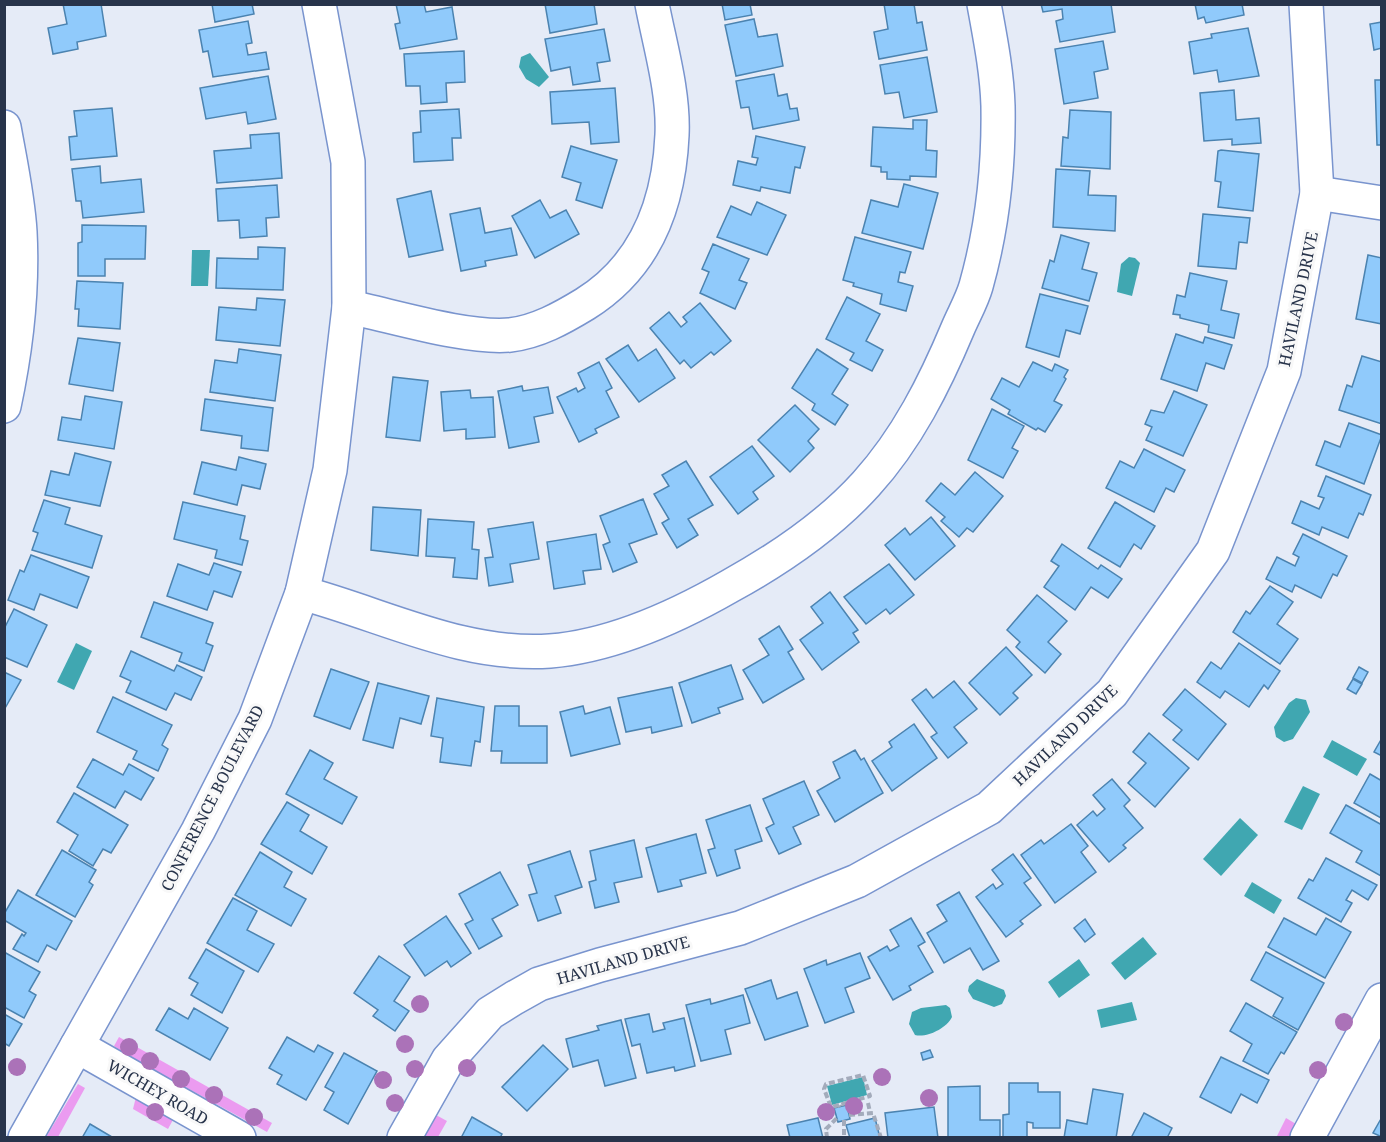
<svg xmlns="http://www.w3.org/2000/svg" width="1386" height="1142" viewBox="0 0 1386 1142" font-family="'Noto Serif',serif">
<rect width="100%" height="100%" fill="#e5ebf7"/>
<g fill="#eb9bf0">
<path d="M 119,1037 L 272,1123 L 267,1132 L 122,1052 L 114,1046 Z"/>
<path d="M 78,1084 L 85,1088 L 58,1137 L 46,1137 Z"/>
<path d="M 136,1097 L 174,1118 L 168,1129 L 133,1109 Z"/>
<path d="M 436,1115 L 447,1121 L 438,1137 L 423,1137 Z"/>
<path d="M 1286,1118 L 1296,1124 L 1289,1137 L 1276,1138 Z"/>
</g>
<g fill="#40a7b1">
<path d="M 530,53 L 549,77 L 539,87 L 526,79 L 519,67 L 521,57 Z"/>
<path d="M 192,250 L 210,250 L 208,286 L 191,286 Z"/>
<path d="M 1129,257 L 1135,258 L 1140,263 L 1132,296 L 1117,292 L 1121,264 Z"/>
<path d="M 76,643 L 92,651 L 74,690 L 57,682 Z"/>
<path d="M 1296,698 L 1306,700 L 1310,712 L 1293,739 L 1284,742 L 1276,737 L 1274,727 L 1289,703 Z"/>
<path d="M 1332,740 L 1367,759 L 1357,776 L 1323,757 Z"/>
<path d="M 1303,786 L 1320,794 L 1302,830 L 1284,822 Z"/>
<path d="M 1240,818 L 1258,835 L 1221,876 L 1203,859 Z"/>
<path d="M 1252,882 L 1282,900 L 1274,914 L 1244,896 Z"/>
<path d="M 1143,937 L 1157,954 L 1125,980 L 1111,963 Z"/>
<path d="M 1079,959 L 1090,975 L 1059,998 L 1048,982 Z"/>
<path d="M 977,979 L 1004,990 L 1006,996 L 1002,1004 L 994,1007 L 973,999 L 968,991 L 969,986 Z"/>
<path d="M 1132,1002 L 1137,1020 L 1101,1028 L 1097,1010 Z"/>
<path d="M 946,1005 L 950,1008 L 952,1017 C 947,1028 927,1038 915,1035 L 909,1024 L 912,1012 L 921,1008 Z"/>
<path d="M 863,1077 L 867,1095 L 832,1105 L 827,1086 Z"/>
</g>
<g fill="#90cafb" stroke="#4b83b0" stroke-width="1.5">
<path d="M 63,4 L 101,4 L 106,36 L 77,42 L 78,49 L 53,54 L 48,28 L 67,24 Z"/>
<path d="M 212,4 L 252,4 L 254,14 L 215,22 Z"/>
<path d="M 396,4 L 424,4 L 426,12 L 452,7 L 457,39 L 400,49 L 395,24 L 400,23 Z"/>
<path d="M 545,4 L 594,4 L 597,24 L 550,33 Z"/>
<path d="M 722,4 L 750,4 L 752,15 L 725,20 Z"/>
<path d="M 884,4 L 914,4 L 917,23 L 922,22 L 927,50 L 879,59 L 874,32 L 888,29 Z"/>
<path d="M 1041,4 L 1111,4 L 1115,32 L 1060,42 L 1056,21 L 1063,19 L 1062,9 L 1043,12 Z"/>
<path d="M 1195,4 L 1242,4 L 1244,15 L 1206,23 L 1204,17 L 1198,19 Z"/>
<path d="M 754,19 L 758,37 L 777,34 L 783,66 L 736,76 L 725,25 Z"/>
<path d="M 248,21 L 252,43 L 246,44 L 248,55 L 266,52 L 269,69 L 213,77 L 208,51 L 203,52 L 199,30 Z"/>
<path d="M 1382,22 L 1382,48 L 1374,50 L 1370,24 Z"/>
<path d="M 1248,28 L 1259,76 L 1219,82 L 1217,70 L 1194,74 L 1189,42 L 1212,38 L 1211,34 Z"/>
<path d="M 604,29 L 610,61 L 597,63 L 600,81 L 573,85 L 570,67 L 551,71 L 545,39 Z"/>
<path d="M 1103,41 L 1108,69 L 1094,72 L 1098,98 L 1064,104 L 1055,49 Z"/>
<path d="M 464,51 L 465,82 L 446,83 L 447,102 L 421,104 L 420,86 L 406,86 L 404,54 Z"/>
<path d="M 927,57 L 937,112 L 904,118 L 899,92 L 885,94 L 880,65 Z"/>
<path d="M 774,74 L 778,96 L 787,94 L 790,109 L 797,108 L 799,120 L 753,129 L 749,107 L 741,108 L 736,81 Z"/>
<path d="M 268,76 L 276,119 L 248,124 L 246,112 L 206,119 L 200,88 Z"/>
<path d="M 1375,80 L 1382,80 L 1382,145 L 1377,145 Z"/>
<path d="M 615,88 L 619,142 L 591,144 L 589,122 L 552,124 L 550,92 Z"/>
<path d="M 1234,90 L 1236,120 L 1259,118 L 1261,143 L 1232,145 L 1232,139 L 1204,141 L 1200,93 Z"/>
<path d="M 112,108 L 117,156 L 71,160 L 69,137 L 77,136 L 74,111 Z"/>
<path d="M 459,109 L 461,138 L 452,138 L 453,160 L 414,162 L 413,133 L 421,132 L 420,111 Z"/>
<path d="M 1070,110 L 1111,112 L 1110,169 L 1061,166 L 1063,137 L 1068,138 Z"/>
<path d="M 913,120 L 927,120 L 926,150 L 937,151 L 936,177 L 910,176 L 910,180 L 887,179 L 887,172 L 881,172 L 881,167 L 871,166 L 873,127 L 913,129 Z"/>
<path d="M 279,133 L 282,178 L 217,183 L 214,151 L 251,148 L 250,135 Z"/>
<path d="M 756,136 L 805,147 L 800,168 L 795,167 L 790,193 L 761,187 L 760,191 L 733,185 L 738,161 L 756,165 L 758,158 L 752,157 Z"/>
<path d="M 571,146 L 617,160 L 602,208 L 576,200 L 581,183 L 562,177 Z"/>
<path d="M 1221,150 L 1259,154 L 1253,211 L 1218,207 L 1221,182 L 1215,181 L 1218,151 Z"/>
<path d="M 100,166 L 101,183 L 141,179 L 144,212 L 83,218 L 81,201 L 76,201 L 72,169 Z"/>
<path d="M 1056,169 L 1090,171 L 1088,195 L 1116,196 L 1115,231 L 1053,227 Z"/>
<path d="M 904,184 L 938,193 L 923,249 L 862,233 L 871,200 L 898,207 Z"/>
<path d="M 277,185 L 279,217 L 266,218 L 267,236 L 240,238 L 239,220 L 218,221 L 216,189 Z"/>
<path d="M 431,191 L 443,250 L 409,257 L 397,199 Z"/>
<path d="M 540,200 L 550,218 L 566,210 L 579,234 L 535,258 L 512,216 Z"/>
<path d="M 757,202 L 786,215 L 767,255 L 717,237 L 731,206 L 751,215 Z"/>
<path d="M 480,208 L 485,233 L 511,228 L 517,255 L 485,261 L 486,266 L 461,271 L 450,214 Z"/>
<path d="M 1203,214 L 1250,218 L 1247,243 L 1239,242 L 1236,269 L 1198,266 Z"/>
<path d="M 82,225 L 146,226 L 145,259 L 105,259 L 105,276 L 78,276 L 78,243 L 82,242 Z"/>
<path d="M 1061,235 L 1089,243 L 1082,269 L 1097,273 L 1089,301 L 1042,288 L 1050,260 L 1054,262 Z"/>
<path d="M 855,237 L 911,252 L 905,273 L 900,272 L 898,282 L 913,286 L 906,311 L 880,304 L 882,294 L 853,286 L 854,283 L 843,280 Z"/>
<path d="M 713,244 L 749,259 L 739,280 L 747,283 L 735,309 L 700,293 L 709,272 L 702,269 Z"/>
<path d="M 258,247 L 285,248 L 283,290 L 216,288 L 217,258 L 258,259 Z"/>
<path d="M 1368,255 L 1382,258 L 1382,324 L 1356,319 Z"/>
<path d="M 1190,273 L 1227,281 L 1221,310 L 1239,314 L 1234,338 L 1208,332 L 1209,325 L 1180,318 L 1180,315 L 1173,314 L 1177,295 L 1185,297 Z"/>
<path d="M 77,281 L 123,283 L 120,329 L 78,326 L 79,309 L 75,309 Z"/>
<path d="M 1040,294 L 1088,306 L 1080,334 L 1066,330 L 1059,357 L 1026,347 Z"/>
<path d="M 847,297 L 880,314 L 866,341 L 883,350 L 872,371 L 850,360 L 854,353 L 826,339 Z"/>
<path d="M 257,298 L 285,300 L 280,346 L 216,340 L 219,307 L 256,310 Z"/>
<path d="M 700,303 L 731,341 L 714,355 L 711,352 L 691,368 L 684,360 L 680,364 L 650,328 L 669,312 L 681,327 L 687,322 L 683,317 Z"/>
<path d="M 1176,334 L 1203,343 L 1205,337 L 1232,345 L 1224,369 L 1206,363 L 1197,391 L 1161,379 Z"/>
<path d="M 78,338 L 120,343 L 113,391 L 69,384 Z"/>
<path d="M 628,345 L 638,361 L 656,349 L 675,378 L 639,402 L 606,359 Z"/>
<path d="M 239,349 L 281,355 L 275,401 L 210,392 L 215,360 L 237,363 Z"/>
<path d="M 817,349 L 848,369 L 832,394 L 848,405 L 835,425 L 812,410 L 815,404 L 792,388 Z"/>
<path d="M 1362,356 L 1382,362 L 1382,424 L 1339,410 L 1347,385 L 1352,387 Z"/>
<path d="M 599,362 L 612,388 L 606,391 L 619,417 L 595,429 L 597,433 L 579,442 L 557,397 L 576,388 L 578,392 L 585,388 L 578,373 Z"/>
<path d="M 1033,362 L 1052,371 L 1055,364 L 1068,370 L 1064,377 L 1066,379 L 1054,401 L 1062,405 L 1045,432 L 1038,428 L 1036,430 L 1008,414 L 1010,410 L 991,399 L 1002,378 L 1019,387 Z"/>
<path d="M 393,377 L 428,381 L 420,441 L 386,437 Z"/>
<path d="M 522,386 L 523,391 L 548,387 L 553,413 L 534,417 L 539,442 L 509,448 L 498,391 Z"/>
<path d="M 470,390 L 471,398 L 493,397 L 495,437 L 466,439 L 466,429 L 444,431 L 441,392 Z"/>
<path d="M 1174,391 L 1207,405 L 1183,456 L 1146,440 L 1152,427 L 1145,424 L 1151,410 L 1164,413 Z"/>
<path d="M 85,396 L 122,402 L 114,449 L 58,440 L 62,417 L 81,420 Z"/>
<path d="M 205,399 L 273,408 L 268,451 L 241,448 L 242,436 L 201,430 Z"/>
<path d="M 795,405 L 819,429 L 808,441 L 814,448 L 790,472 L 758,440 Z"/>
<path d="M 992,409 L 1024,426 L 1012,448 L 1018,451 L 1003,478 L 968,460 Z"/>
<path d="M 1349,423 L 1382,435 L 1364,484 L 1316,465 L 1325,441 L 1340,447 Z"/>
<path d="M 752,446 L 774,476 L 753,492 L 758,499 L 738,514 L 710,477 Z"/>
<path d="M 1144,449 L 1185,470 L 1174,492 L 1166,488 L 1154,512 L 1106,488 L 1120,461 L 1134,468 Z"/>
<path d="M 75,453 L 111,462 L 100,506 L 45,495 L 51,471 L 69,475 Z"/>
<path d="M 239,457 L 266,464 L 260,489 L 242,485 L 237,505 L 194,494 L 202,462 L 236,470 Z"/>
<path d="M 686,461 L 713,505 L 688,519 L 698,535 L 677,548 L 662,523 L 669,519 L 654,494 L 669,486 L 662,475 Z"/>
<path d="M 975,472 L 1003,496 L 973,532 L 967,528 L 959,537 L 941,521 L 945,517 L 926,501 L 941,483 L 955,495 Z"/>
<path d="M 1326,476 L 1371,495 L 1363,515 L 1359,513 L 1348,538 L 1322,527 L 1319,535 L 1292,523 L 1301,501 L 1319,509 L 1324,498 L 1318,496 Z"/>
<path d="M 643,499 L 657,534 L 629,544 L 637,562 L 613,572 L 603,545 L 610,542 L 600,516 Z"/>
<path d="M 44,500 L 70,508 L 65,524 L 102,536 L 92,568 L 32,550 L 38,533 L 33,531 Z"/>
<path d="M 183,502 L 245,516 L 240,539 L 248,541 L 242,565 L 215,558 L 217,550 L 174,539 Z"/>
<path d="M 1115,502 L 1155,526 L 1141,549 L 1134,544 L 1120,567 L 1088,548 Z"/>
<path d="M 373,507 L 421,510 L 418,556 L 371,550 Z"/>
<path d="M 931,517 L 955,546 L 915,580 L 885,545 L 905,528 L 910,535 Z"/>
<path d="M 428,519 L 474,522 L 472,549 L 479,550 L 477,579 L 453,577 L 455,558 L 426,556 Z"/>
<path d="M 533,522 L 539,559 L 510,564 L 513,582 L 489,586 L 485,558 L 493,557 L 488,529 Z"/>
<path d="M 596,534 L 601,569 L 583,571 L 585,584 L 554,589 L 547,542 Z"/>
<path d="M 1303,534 L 1347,556 L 1337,576 L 1333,574 L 1321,598 L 1295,585 L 1292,592 L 1266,579 L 1277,557 L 1295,566 L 1299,557 L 1293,554 Z"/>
<path d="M 1062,544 L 1098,569 L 1101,565 L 1122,579 L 1108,598 L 1091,587 L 1075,610 L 1044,587 L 1059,566 L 1051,561 Z"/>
<path d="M 31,555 L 89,577 L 77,608 L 40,594 L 34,610 L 8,600 L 20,570 L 24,572 Z"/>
<path d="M 214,563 L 241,572 L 232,597 L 214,591 L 207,610 L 167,596 L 178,564 L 209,575 Z"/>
<path d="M 889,564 L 914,595 L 890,614 L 886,609 L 866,624 L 844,597 Z"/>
<path d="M 1270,586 L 1293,602 L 1277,624 L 1298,639 L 1280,664 L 1233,632 L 1246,611 L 1250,614 Z"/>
<path d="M 830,592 L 858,630 L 853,633 L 859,642 L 822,670 L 800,640 L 823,623 L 811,607 Z"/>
<path d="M 1037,595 L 1067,621 L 1048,642 L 1061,654 L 1045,673 L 1016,647 L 1020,642 L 1007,630 Z"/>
<path d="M 154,602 L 213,623 L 206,643 L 213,646 L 204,671 L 179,661 L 182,653 L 141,637 Z"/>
<path d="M 14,609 L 47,625 L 27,667 L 4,657 L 4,629 Z"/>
<path d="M 779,626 L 793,649 L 788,652 L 804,679 L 763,703 L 743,670 L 769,655 L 759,639 Z"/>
<path d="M 1239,643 L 1280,671 L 1268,689 L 1264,685 L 1249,707 L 1225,691 L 1220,698 L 1197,682 L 1211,662 L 1221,669 Z"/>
<path d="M 1006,647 L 1032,675 L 1013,693 L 1018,698 L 1000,715 L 969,683 Z"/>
<path d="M 131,651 L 174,671 L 177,665 L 202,677 L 191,700 L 175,693 L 166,710 L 126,692 L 131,681 L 120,676 Z"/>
<path d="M 731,665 L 743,699 L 718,708 L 720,713 L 692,723 L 679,683 Z"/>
<path d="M 1359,667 L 1368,672 L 1362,683 L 1353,678 Z"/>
<path d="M 331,669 L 369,682 L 350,729 L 314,716 Z"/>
<path d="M 4,672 L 21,680 L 4,710 Z"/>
<path d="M 1353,679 L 1362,684 L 1356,694 L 1347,689 Z"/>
<path d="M 954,681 L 977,709 L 954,727 L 967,743 L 948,758 L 931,737 L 937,733 L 912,700 L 926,689 L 933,698 Z"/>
<path d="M 378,683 L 429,696 L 421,724 L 400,718 L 393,748 L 363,740 Z"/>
<path d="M 672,687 L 682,726 L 652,733 L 651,727 L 626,732 L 618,698 Z"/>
<path d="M 1185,689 L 1226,724 L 1198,760 L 1173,740 L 1182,730 L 1163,715 Z"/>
<path d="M 113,697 L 172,725 L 162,745 L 168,749 L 158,771 L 133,759 L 137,751 L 97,732 Z"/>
<path d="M 437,698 L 484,707 L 480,742 L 475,741 L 471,766 L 440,762 L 443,738 L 431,736 Z"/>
<path d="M 495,706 L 519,706 L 519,726 L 547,726 L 547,763 L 501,763 L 502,751 L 491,751 Z"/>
<path d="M 583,706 L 585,714 L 610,707 L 620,744 L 571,756 L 560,712 Z"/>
<path d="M 914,724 L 937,758 L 892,791 L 872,761 L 892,747 L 889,742 Z"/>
<path d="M 1149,733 L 1189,768 L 1155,807 L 1128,783 L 1146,763 L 1133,752 Z"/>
<path d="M 1382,738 L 1382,756 L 1374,752 Z"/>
<path d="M 310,750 L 333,763 L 324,779 L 357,797 L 342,824 L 286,794 Z"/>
<path d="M 855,750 L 861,760 L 864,758 L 883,793 L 835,822 L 817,791 L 840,778 L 833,762 Z"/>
<path d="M 93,759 L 123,775 L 129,764 L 154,778 L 141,800 L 125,791 L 115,808 L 77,787 Z"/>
<path d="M 1370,774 L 1382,781 L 1381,818 L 1354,803 Z"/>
<path d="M 1112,779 L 1130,800 L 1124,806 L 1143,828 L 1123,845 L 1126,848 L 1109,862 L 1077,825 L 1093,811 L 1097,816 L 1105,809 L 1093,795 Z"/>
<path d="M 804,781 L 819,815 L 793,827 L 801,844 L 779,854 L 766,828 L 774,824 L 763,799 Z"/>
<path d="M 74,793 L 128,825 L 111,853 L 103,849 L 93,866 L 69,851 L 78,835 L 57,822 Z"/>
<path d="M 287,802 L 309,815 L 300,831 L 327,847 L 312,874 L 261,844 Z"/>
<path d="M 750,805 L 762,841 L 735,850 L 740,868 L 717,876 L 708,850 L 715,848 L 706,820 Z"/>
<path d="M 1346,805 L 1382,825 L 1381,876 L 1356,862 L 1362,851 L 1330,833 Z"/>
<path d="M 1071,824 L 1088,846 L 1081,852 L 1096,872 L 1055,903 L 1021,855 L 1041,840 L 1044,844 Z"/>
<path d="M 696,834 L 706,873 L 680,880 L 682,886 L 658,892 L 646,848 Z"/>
<path d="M 634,840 L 642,877 L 614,883 L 619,902 L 595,908 L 589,882 L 596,880 L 590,851 Z"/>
<path d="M 62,850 L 96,870 L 89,882 L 93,885 L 75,917 L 36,895 Z"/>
<path d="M 570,851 L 582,887 L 555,896 L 561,913 L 538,921 L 529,895 L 537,893 L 528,865 Z"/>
<path d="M 260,852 L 292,872 L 284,887 L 306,899 L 291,926 L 235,895 Z"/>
<path d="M 1013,854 L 1031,878 L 1024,883 L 1041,905 L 1020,921 L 1023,924 L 1006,937 L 976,897 L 993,884 L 996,889 L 1003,884 L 992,870 Z"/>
<path d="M 1326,858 L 1377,885 L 1368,900 L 1352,890 L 1346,900 L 1352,903 L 1341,922 L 1298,898 L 1309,879 L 1313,881 Z"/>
<path d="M 500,872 L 518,905 L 492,919 L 502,936 L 479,949 L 465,924 L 473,920 L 459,894 Z"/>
<path d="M 18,890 L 72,921 L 56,950 L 47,945 L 38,962 L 13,949 L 22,934 L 24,936 L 26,933 L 4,920 L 4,914 Z"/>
<path d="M 959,892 L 999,961 L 983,970 L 970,948 L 944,963 L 927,933 L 947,921 L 937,905 Z"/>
<path d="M 233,898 L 257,911 L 247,930 L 274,944 L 258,972 L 207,943 Z"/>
<path d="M 446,916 L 471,953 L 451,967 L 447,961 L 425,976 L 404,945 Z"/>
<path d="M 911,918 L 925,942 L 918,946 L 933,972 L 909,986 L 911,990 L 893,1000 L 868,957 L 887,946 L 890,951 L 899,946 L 890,930 Z"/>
<path d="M 1284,918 L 1316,935 L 1326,918 L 1351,932 L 1325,978 L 1268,947 Z"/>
<path d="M 1085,919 L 1095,934 L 1085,942 L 1074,928 Z"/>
<path d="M 206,949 L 244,971 L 222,1013 L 191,995 L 198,983 L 189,978 Z"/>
<path d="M 4,952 L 40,972 L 29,991 L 36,995 L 24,1018 L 4,1007 Z"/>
<path d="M 1266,952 L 1324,983 L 1298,1030 L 1273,1016 L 1283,998 L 1251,980 Z"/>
<path d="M 860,953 L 870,978 L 845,988 L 854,1012 L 825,1023 L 804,969 L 826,960 L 827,965 Z"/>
<path d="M 379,956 L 410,977 L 394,1001 L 409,1011 L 395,1031 L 373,1016 L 378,1010 L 354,993 Z"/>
<path d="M 771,980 L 777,999 L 797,992 L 808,1026 L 765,1040 L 745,989 Z"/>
<path d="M 743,995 L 750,1023 L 725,1030 L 731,1054 L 701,1061 L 686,1005 L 710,999 L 711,1004 Z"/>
<path d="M 1246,1003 L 1297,1032 L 1284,1054 L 1281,1052 L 1268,1074 L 1243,1061 L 1252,1044 L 1230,1031 Z"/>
<path d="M 169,1008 L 188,1019 L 194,1008 L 228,1028 L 210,1060 L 156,1030 Z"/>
<path d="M 4,1014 L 22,1024 L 9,1046 L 4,1043 Z"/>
<path d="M 649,1014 L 653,1032 L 665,1029 L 663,1023 L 684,1018 L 695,1066 L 675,1071 L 674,1067 L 647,1073 L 640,1044 L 632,1046 L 625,1019 Z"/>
<path d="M 621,1020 L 636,1078 L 605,1086 L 598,1060 L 573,1067 L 566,1039 L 599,1030 L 597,1026 Z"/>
<path d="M 287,1037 L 314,1052 L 318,1045 L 333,1053 L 306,1100 L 277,1084 L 282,1075 L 269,1068 Z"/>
<path d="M 543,1045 L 568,1069 L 527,1111 L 502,1087 Z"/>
<path d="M 930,1050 L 933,1057 L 923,1060 L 921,1053 Z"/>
<path d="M 344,1053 L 377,1071 L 348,1124 L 324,1110 L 334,1092 L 325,1087 Z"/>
<path d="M 1221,1057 L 1269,1080 L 1257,1103 L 1241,1094 L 1231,1113 L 1200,1097 Z"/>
<path d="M 1009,1083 L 1038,1083 L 1038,1092 L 1060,1092 L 1060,1128 L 1033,1128 L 1033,1123 L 1027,1122 L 1027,1138 L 1003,1138 L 1003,1115 L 1009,1114 Z"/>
<path d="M 980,1086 L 980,1120 L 1000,1120 L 1000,1138 L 948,1138 L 948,1087 Z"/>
<path d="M 1093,1089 L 1123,1094 L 1116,1138 L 1064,1138 L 1067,1120 L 1087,1124 Z"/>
<path d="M 847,1105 L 850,1119 L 838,1122 L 834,1108 Z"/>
<path d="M 934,1107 L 938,1138 L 888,1138 L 885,1113 Z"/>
<path d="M 1144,1113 L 1172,1128 L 1167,1138 L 1131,1138 Z"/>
<path d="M 472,1117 L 502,1134 L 500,1138 L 461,1138 Z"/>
<path d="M 1382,1117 L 1382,1137 L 1373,1133 Z"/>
<path d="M 818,1118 L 823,1138 L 790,1138 L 787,1125 Z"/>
<path d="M 875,1118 L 880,1138 L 850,1138 L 846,1125 Z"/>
<path d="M 90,1124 L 112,1137 L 112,1138 L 82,1138 Z"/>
</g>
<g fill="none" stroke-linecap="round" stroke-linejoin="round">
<g stroke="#7994ce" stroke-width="36">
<g id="minor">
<path d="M 4,127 C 10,161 18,197 20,232 C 23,289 16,350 4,406"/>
<path d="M 1317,193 L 1382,203"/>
<path d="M 349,307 C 393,316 467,339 510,335 C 537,332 562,318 585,304 C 646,266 669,204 672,135 C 674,92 660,46 652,4"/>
<path d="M 302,593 C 384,615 463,657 550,651 C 613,646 676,617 730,586 C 779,559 828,526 866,484 C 907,439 935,383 958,328 C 964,314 972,300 976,286 C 992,229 999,165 998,106 C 997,72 990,37 984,4"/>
<path d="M 77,1046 L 239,1138"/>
<path d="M 25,1138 L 198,831 L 255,719 L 302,593 L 330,470 L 349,307 L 348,162 L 319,4"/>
<path d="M 404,1138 L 448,1060 L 490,1013 L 514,998 L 539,984 L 600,965 L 740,928 L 857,881 L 989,808 L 1112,693 L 1213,551 L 1284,371 L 1317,193 L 1306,4"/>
<path d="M 1307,1138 L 1382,1000"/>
</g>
</g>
<g stroke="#a3abbb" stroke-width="4" stroke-dasharray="6 3" stroke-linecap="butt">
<path d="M 868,1103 L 870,1112"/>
<path d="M 839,1105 L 831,1107 L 824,1089 L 826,1084 L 863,1075 L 870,1096 L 839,1105 L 840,1107"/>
<path d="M 849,1115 L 873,1113 L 881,1138"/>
<path d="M 844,1120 L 844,1138"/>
<path d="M 827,1138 L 826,1129 L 837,1118"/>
</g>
<use href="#minor" stroke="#fff" stroke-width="33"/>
</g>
<g fill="#ab72b8">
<circle cx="420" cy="1004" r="9"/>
<circle cx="1344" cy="1022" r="9"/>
<circle cx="405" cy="1044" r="9"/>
<circle cx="129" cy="1047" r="9"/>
<circle cx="150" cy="1061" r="9"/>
<circle cx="17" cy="1067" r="9"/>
<circle cx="467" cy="1068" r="9"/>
<circle cx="415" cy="1069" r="9"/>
<circle cx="1318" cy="1070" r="9"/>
<circle cx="882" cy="1077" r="9"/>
<circle cx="181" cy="1079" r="9"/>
<circle cx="383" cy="1080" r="9"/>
<circle cx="214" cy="1095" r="9"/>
<circle cx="929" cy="1098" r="9"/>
<circle cx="395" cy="1103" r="9"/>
<circle cx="854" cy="1106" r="9"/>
<circle cx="155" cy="1112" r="9"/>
<circle cx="826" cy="1112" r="9"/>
<circle cx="254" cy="1117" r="9"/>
</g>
<g text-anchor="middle" stroke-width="6" stroke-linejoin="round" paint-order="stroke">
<g font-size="16" fill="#28344b" stroke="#f8f8f8">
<text transform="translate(1298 299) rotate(-78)" y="6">HAVILAND DRIVE</text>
<text transform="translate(1065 735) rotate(-44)" y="6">HAVILAND DRIVE</text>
<text transform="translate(212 798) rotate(-63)" y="6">CONFERENCE BOULEVARD</text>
<text transform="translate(623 960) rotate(-16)" y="6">HAVILAND DRIVE</text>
<text transform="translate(158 1092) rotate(30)" y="6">WICHEY ROAD</text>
</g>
</g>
<rect width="1386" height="1142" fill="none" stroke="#28344b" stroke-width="12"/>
</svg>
